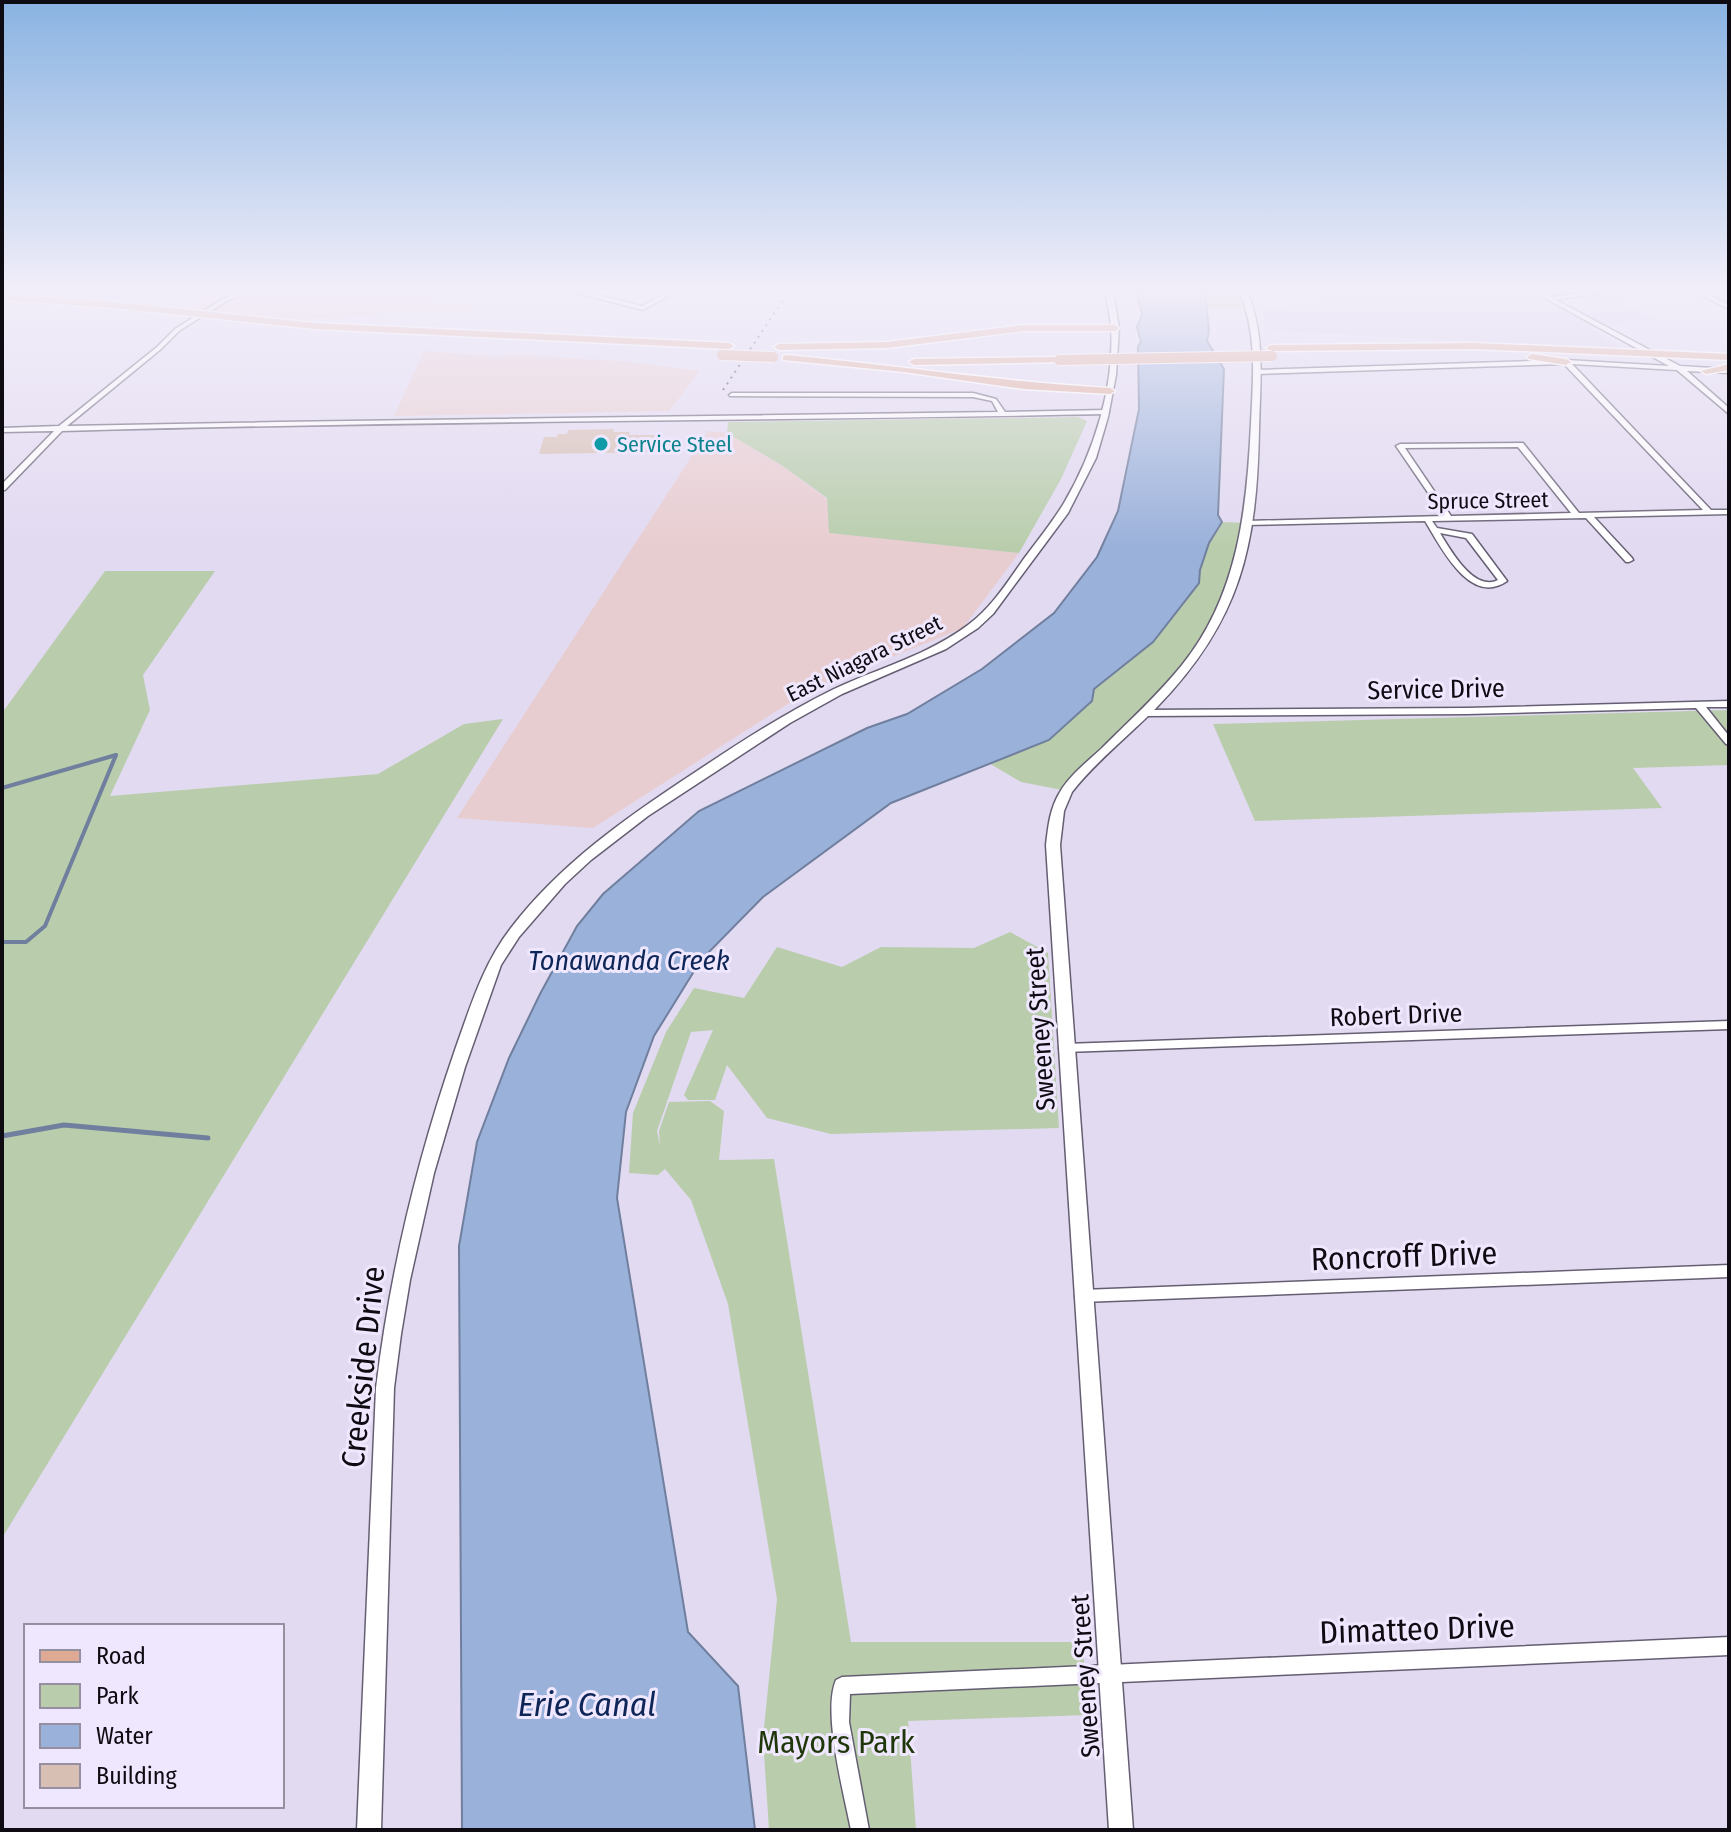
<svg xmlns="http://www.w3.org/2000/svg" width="1731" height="1832" viewBox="0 0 1731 1832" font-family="'Fira Sans Condensed',sans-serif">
<rect width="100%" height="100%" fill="#e2daf1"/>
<path fill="#d8cdeb" d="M 1377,291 L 1523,291 L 1547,304 L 1612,296 L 1655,319 L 1589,327 L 1624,350 L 1266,330 L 1262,309 L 1381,294 Z"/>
<g fill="#e8cdd0">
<path d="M 189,291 L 372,291 L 399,298 L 476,303 L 469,310 L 300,319 L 192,309 L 212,294 Z"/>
<path d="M 424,351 L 500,357 L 510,355 L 621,361 L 700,371 L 669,411 L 394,416 Z"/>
<path d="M 708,431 L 727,433 L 783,466 L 827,499 L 830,533 L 1019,553 L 963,628 L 808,691 L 593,828 L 457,818 Z"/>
</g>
<g fill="#b9cdac">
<path d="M 1205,291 C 1226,291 1235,290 1246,309 L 1207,308 Z"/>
<path d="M 1078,417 L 1087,421 L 1061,479 L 1019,553 L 829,533 L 827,498 L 783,466 L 727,433 L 728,422 Z"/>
<path d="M 1222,522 L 1247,523 L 1218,620 L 1155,703 L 1067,791 L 1021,782 L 987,762 L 1049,740 L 1093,689 L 1153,642 L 1199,583 L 1200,570 L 1209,543 Z"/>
<path d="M 105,571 L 215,571 L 143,675 L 150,710 L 110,796 L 378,774 L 464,724 L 503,719 L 2,1538 L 2,713 Z"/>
<path d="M 1729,710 L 1729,765 L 1633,768 L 1662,808 L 1255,821 L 1213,724 Z"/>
<path d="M 1010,932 L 1048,953 L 1059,1128 L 831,1134 L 767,1118 L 727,1065 L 715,1100 L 688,1100 L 684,1095 L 713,1030 L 691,1032 L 657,1131 L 660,1146 L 659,1131 L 669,1102 L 710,1101 L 724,1111 L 719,1160 L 774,1159 L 851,1642 L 1083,1642 L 1087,1715 L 908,1721 L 916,1830 L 769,1830 L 763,1738 L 777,1599 L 728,1304 L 691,1200 L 665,1169 L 658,1175 L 629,1173 L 633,1113 L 666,1032 L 694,988 L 744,998 L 777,947 L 842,967 L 881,947 L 974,948 Z"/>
</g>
<path fill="#9ab1da" stroke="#707f9e" stroke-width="2" d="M 1136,291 L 1205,291 L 1209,331 L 1207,341 L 1224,369 L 1218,515 L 1222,522 L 1209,543 L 1200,570 L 1199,583 L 1153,642 L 1094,689 L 1092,701 L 1049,740 L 891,803 L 763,897 L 701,960 L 654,1036 L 626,1112 L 617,1198 L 688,1632 L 738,1686 L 755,1830 L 462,1830 L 459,1246 L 477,1142 L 509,1058 L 540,994 L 577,926 L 603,894 L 699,811 L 867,728 L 907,714 L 982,669 L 1054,613 L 1097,557 L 1118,511 L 1139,409 L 1138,346 L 1141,342 L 1137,327 L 1142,314 Z"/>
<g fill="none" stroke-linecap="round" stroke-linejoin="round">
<g stroke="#707f9e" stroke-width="4">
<path d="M 2,788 L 116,755"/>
<path d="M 2,942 L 26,942 L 45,926 L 116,755"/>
</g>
<path stroke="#707f9e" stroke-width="5" d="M 2,1136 L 64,1125 L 208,1138"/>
</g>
<path fill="#d7bfb4" d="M 614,429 L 613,432 L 630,432 L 629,435 L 662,435 L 660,452 L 539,454 L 544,437 L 557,437 L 558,434 L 567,434 L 568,430 Z"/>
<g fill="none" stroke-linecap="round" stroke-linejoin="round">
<g stroke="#655e72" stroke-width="3">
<g id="minor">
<path d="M 241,291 L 250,291 L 225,302 L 179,331 L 161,349 L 67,426 L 278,422 L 998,412 L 992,401 L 973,397 L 730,396 L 729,395 L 732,393 L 973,393 L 996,399 L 1005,412 L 1106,410 L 1109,412 L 1106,414 C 758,421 410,421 62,431 L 5,490 L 2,490 L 2,484 L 54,431 L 2,432 L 2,428 L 59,426 L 157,347 L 175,329 L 221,300 Z"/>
<path d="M 569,291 L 581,291 L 642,306 L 669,291 L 677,291 L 643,310 Z"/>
<path d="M 1532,291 L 1540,291 L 1551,297 L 1595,291 L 1614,291 L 1556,300 L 1680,366 L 1729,369 L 1729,373 L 1687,371 L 1729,408 L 1729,414 L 1677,370 L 1572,364 L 1711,510 L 1729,510 L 1729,514 L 1594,517 L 1632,558 L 1633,560 L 1629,562 L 1626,562 L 1586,518 L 1432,521 L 1437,528 L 1472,534 L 1507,581 C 1470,607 1441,547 1425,521 L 1244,525 L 1243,523 L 1247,521 L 1444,516 L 1396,446 L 1400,444 L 1523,443 L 1579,513 L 1703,510 L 1564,364 L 1257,374 L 1254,372 L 1257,370 L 1566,360 L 1669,366 ZM 1518,447 L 1571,513 L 1451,516 L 1405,448 ZM 1440,533 L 1466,538 L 1498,580 C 1474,592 1451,551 1440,533 Z"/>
<path d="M 1693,291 L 1701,291 L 1729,305 L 1729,309 Z"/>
<path d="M 1729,701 L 1729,707 L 1706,707 L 1729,736 L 1729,745 L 1726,744 L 1696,708 L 1467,714 L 1144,716 L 1139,713 L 1144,710 L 1467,708 Z"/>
<path d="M 1729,1021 L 1729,1029 L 1065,1052 L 1061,1051 L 1059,1048 L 1061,1045 L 1065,1044 Z"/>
<path d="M 1729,1265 L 1729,1277 L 1082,1302 L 1077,1300 L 1075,1296 L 1077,1292 L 1082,1290 Z"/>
<path d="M 1729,1637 L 1729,1655 L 850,1694 L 849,1722 L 869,1830 L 851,1830 C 844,1794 822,1712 836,1680 L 842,1677 Z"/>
</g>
</g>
<g stroke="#655e72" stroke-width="3">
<g id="tertiary">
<path d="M 1105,291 L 1113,291 L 1119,328 L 1116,375 L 1108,417 L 1096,458 L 1068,513 L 993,614 L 978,628 L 946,649 L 842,694 L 790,723 L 648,816 L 591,860 L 565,884 L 519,937 L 501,965 L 465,1067 L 434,1173 L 410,1280 L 401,1334 L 394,1388 L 381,1830 L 357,1830 L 376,1388 C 390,1272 417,1160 455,1050 C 470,1008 483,964 511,928 C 560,864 627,817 694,773 C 739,743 785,713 834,689 C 879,668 928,655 968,625 C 991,608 1007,583 1023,560 C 1037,541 1052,523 1064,503 C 1094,452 1115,386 1111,326 C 1110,315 1107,303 1105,291 Z"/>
<path d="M 1239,291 L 1247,291 C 1266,336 1260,381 1259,429 C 1257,546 1241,620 1158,706 C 1131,734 1096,761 1072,792 L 1064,811 L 1060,845 L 1133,1830 L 1109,1830 L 1046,845 C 1048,827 1050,808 1060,792 C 1070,775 1087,762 1102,748 C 1129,721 1158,695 1182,665 C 1238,596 1247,509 1251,423 C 1253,377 1258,335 1239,291 Z"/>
</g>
</g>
<g stroke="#fff" stroke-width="3">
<g id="primary">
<path d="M 2,294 L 113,302 L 315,323 L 729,343 L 734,346 L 729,349 L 315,329 L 113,308 L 2,300 Z"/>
<path d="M 1024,325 L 1115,325 L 1119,328 L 1115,331 L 1024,331 L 887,348 L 779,350 L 774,347 L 779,344 L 887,342 Z"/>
<path d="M 1475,343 L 1729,354 L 1729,360 L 1475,349 L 1271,351 L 1266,348 L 1271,345 Z"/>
<path d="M 1532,354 L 1566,359 L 1571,362 L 1566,365 L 1529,359 L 1527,357 Z"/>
<path d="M 786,355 C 894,365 1002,382 1110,388 L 1115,391 L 1110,394 L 1024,389 L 904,372 L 783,360 L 783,356 Z"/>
<path d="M 1059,357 L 1062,358 L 1062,362 L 914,365 L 909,362 L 914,359 Z"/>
<path d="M 1729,364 L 1729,370 L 1706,374 L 1701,371 Z"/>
</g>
</g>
<use href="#minor" fill="#fff" fill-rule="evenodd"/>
<use href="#tertiary" fill="#fff" fill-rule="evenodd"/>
<use href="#primary" fill="#dfaa94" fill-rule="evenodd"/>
<path stroke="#47434f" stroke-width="2" stroke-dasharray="2 5" stroke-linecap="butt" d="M 723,390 L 789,291"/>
<g stroke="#fff" stroke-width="12" stroke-linecap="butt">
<g id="primary-bridge">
<path d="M 722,355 L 773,357"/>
<path d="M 1059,360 L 1272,356"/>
</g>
</g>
<use href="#primary-bridge" stroke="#dfaa94" stroke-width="10"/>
</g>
<linearGradient id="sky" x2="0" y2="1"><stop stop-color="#89b3e2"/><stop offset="0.53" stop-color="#f2eef9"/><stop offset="1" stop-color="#f2eef9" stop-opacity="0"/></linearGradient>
<rect width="1731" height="548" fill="url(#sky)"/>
<circle fill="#0f9aa8" stroke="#efe7fe" stroke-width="3" cx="601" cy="444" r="8"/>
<g text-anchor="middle" stroke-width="6" stroke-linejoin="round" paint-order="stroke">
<g font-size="22" fill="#0d838f" stroke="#efe7fe" text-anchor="start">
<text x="617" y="452">Service Steel</text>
</g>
<g font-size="22" fill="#0e0b13" stroke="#efe7fe">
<text transform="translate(1488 500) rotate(-1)" y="8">Spruce Street</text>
<text transform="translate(864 658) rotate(-26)" y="8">East Niagara Street</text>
</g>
<g font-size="26" fill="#0e0b13" stroke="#efe7fe">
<text transform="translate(1436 689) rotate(-1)" y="9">Service Drive</text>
<text transform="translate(1396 1015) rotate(-2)" y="9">Robert Drive</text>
<text transform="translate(1040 1029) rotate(-94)" y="9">Sweeney Street</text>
<text transform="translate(1085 1676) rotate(-94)" y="9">Sweeney Street</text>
</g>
<g font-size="28" font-style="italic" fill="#0d2557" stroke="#efe7fe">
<text x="629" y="970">Tonawanda Creek</text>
</g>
<g font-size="32" fill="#0e0b13" stroke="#efe7fe">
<text transform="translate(1404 1256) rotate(-2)" y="11">Roncroff Drive</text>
<text transform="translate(363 1367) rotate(-84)" y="11">Creekside Drive</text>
<text transform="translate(1417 1629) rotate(-2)" y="11">Dimatteo Drive</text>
</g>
<g font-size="32" fill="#1f3608" stroke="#efe7fe">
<text x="836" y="1753">Mayors Park</text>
</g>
<g font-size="34" font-style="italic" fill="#0d2557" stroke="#efe7fe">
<text x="587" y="1716">Erie Canal</text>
</g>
</g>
<rect width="1731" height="1832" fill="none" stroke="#0e0b13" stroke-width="8"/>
<rect x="24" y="1624" width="260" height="184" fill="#efe7fe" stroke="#958fa0" stroke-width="2"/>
<rect x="40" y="1650" width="40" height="12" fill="#dfaa94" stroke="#958fa0" stroke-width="2"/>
<text x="96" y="1664" font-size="24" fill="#0e0b13">Road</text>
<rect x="40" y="1684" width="40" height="24" fill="#b9cdac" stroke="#958fa0" stroke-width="2"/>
<text x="96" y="1704" font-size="24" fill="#0e0b13">Park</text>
<rect x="40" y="1724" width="40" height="24" fill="#9ab1da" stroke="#958fa0" stroke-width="2"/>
<text x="96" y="1744" font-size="24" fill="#0e0b13">Water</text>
<rect x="40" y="1764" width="40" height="24" fill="#d7bfb4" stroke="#958fa0" stroke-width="2"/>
<text x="96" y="1784" font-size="24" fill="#0e0b13">Building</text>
</svg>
